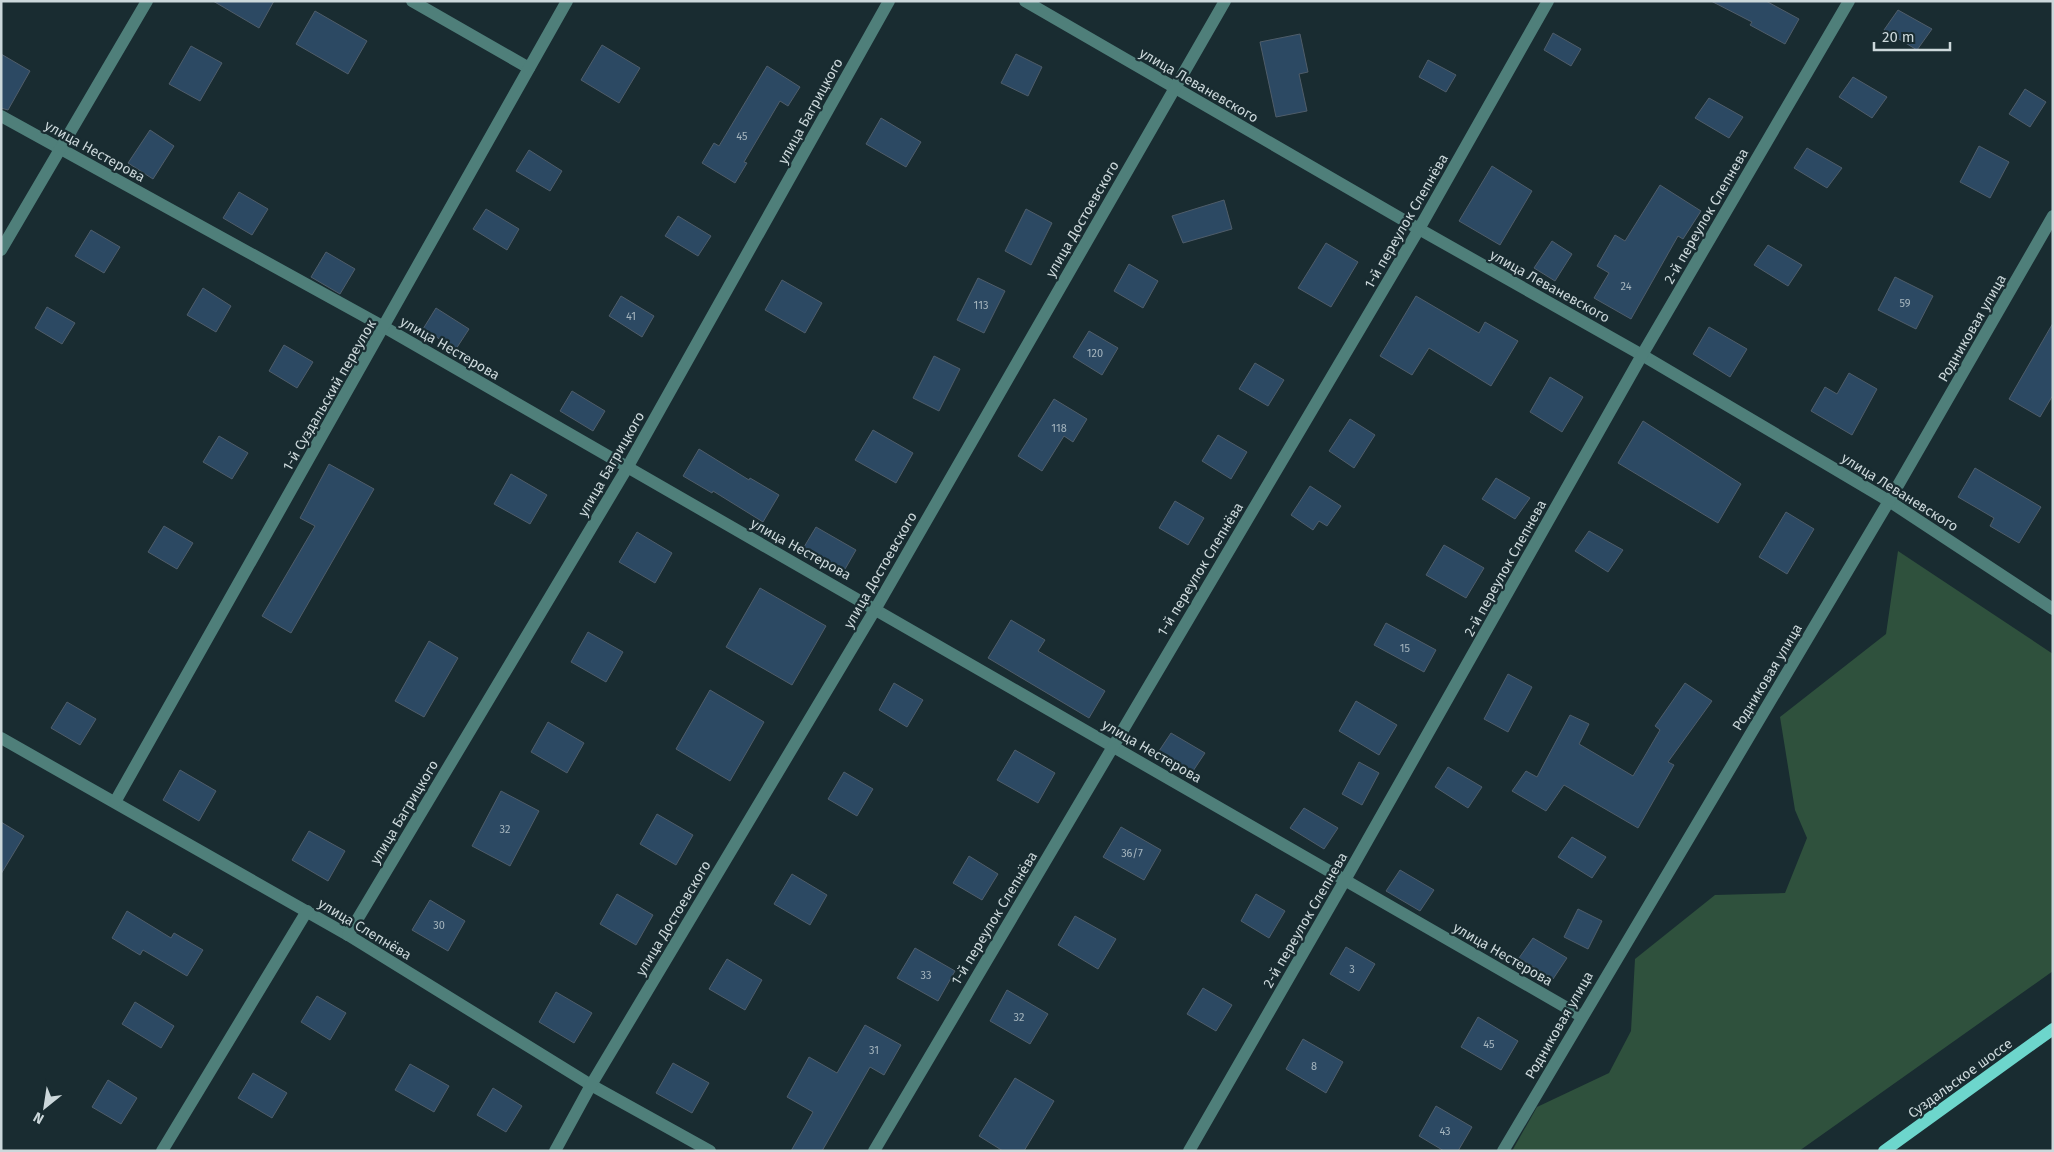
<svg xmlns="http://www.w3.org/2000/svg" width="2054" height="1152" viewBox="0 0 2054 1152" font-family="'Fira Sans',sans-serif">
<rect width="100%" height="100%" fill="#192c31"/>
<path fill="#2f513d" d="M 1898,551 L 2053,654 L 2053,971 L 1799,1151 L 1512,1151 L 1537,1107 L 1609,1073 L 1631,1031 L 1635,959 L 1715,895 L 1785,893 L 1807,838 L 1795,810 L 1780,717 L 1886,634 Z"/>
<g fill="#2c4963" stroke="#4f5d6a">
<path d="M 213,1 L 274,1 L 259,28 Z"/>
<path d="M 1711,1 L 1766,1 L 1799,19 L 1785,44 L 1750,25 L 1752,22 Z"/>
<path d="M 1898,10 L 1932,29 L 1917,50 L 1884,30 Z"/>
<path d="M 315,11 L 367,41 L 348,74 L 296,44 Z"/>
<path d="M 1553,33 L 1581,49 L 1571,66 L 1544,50 Z"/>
<path d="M 1300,34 L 1308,72 L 1299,74 L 1307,111 L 1276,117 L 1260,42 Z"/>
<path d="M 602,45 L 640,68 L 619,103 L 581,80 Z"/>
<path d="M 191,46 L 222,63 L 200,101 L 169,84 Z"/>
<path d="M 1,54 L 30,71 L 8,110 L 1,108 Z"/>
<path d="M 1016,54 L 1042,67 L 1028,96 L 1001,83 Z"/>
<path d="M 1428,60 L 1456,75 L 1446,92 L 1419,77 Z"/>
<path d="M 767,66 L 800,87 L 788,106 L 780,101 L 744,162 L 747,163 L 735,183 L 702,163 L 714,143 L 719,146 Z"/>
<path d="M 1853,77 L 1887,97 L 1872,118 L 1839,97 Z"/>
<path d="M 2025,89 L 2046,102 L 2030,127 L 2009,114 Z"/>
<path d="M 1709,98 L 1743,117 L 1729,138 L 1695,118 Z"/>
<path d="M 881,118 L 921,142 L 906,167 L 866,144 Z"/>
<path d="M 150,130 L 174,146 L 153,179 L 128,163 Z"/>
<path d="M 1979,146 L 2009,162 L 1990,198 L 1960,182 Z"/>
<path d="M 1807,148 L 1842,168 L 1827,188 L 1794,168 Z"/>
<path d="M 529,150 L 562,171 L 550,191 L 516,171 Z"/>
<path d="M 1492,166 L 1532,191 L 1500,245 L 1459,221 Z"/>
<path d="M 1660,185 L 1701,211 L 1683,239 L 1678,236 L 1631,319 L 1594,298 L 1609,273 L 1597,266 L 1615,235 L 1625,241 Z"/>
<path d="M 239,192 L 268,209 L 252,235 L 223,218 Z"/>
<path d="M 1224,200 L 1232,229 L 1183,243 L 1172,216 Z"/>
<path d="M 486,209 L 519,229 L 507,250 L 473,229 Z"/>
<path d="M 1026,209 L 1052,223 L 1031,265 L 1005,251 Z"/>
<path d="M 678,216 L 711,236 L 698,256 L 665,236 Z"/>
<path d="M 91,230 L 120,247 L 104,273 L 75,256 Z"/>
<path d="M 1552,241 L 1572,254 L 1555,281 L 1534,268 Z"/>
<path d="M 1326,243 L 1358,262 L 1331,307 L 1298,288 Z"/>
<path d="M 1768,245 L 1802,265 L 1788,286 L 1754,265 Z"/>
<path d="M 326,252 L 355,269 L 340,294 L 311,277 Z"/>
<path d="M 1129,264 L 1158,281 L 1143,308 L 1114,291 Z"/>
<path d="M 1895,277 L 1933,296 L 1916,329 L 1878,310 Z"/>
<path d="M 978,278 L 1005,291 L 984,333 L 957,320 Z"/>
<path d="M 782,280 L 822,303 L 805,333 L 765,310 Z"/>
<path d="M 203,288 L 231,306 L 216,332 L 187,315 Z"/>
<path d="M 621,296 L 654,316 L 642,337 L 609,316 Z"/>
<path d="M 1416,296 L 1479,333 L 1485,322 L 1518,341 L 1491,386 L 1429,348 L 1412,375 L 1380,356 Z"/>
<path d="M 47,307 L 75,323 L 62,344 L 35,328 Z"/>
<path d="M 436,308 L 469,329 L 456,349 L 423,329 Z"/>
<path d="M 2053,323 L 2053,395 L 2040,417 L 2009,399 Z"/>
<path d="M 1709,327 L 1747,349 L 1730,377 L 1693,354 Z"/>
<path d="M 1089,331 L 1118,348 L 1102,375 L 1073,357 Z"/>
<path d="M 284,345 L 313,362 L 297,388 L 269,371 Z"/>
<path d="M 934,356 L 960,369 L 939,411 L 913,398 Z"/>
<path d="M 1255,363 L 1284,380 L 1268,406 L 1239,389 Z"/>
<path d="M 1849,373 L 1877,389 L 1852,435 L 1811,411 L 1825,387 L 1837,394 Z"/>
<path d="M 1550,377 L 1583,397 L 1562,432 L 1530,412 Z"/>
<path d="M 572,391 L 605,411 L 593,431 L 560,411 Z"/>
<path d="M 1054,399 L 1087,419 L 1073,442 L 1064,436 L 1042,471 L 1018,456 Z"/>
<path d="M 1350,419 L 1375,435 L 1354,468 L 1329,451 Z"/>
<path d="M 1643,421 L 1741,484 L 1718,523 L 1618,463 Z"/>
<path d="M 873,430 L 913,453 L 896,483 L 855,460 Z"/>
<path d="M 1218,435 L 1247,452 L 1231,479 L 1202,461 Z"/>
<path d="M 219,436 L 248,453 L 232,479 L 203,462 Z"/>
<path d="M 699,449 L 749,480 L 750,478 L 779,495 L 763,522 L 713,491 L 712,493 L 683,476 Z"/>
<path d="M 329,464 L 374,489 L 291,633 L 262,616 L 315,526 L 300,518 Z"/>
<path d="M 1975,468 L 2041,507 L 2019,543 L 1990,526 L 1994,518 L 1958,497 Z"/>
<path d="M 511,474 L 547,495 L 530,524 L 494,504 Z"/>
<path d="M 1496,478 L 1530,498 L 1515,519 L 1482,499 Z"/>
<path d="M 1310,486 L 1341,506 L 1327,526 L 1319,521 L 1313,530 L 1291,515 Z"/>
<path d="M 1175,501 L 1204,518 L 1188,545 L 1159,528 Z"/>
<path d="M 1786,512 L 1814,529 L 1787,574 L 1759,557 Z"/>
<path d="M 164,526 L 193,543 L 177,569 L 148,552 Z"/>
<path d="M 816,527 L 856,550 L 841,576 L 801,552 Z"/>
<path d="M 1589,531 L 1623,550 L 1608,572 L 1575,551 Z"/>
<path d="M 637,532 L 672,553 L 655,583 L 619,562 Z"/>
<path d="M 1444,545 L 1484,568 L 1466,598 L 1426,575 Z"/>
<path d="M 760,588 L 826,626 L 792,685 L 726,647 Z"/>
<path d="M 1011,620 L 1045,640 L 1038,651 L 1105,691 L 1089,718 L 988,658 Z"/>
<path d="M 1386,623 L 1436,650 L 1424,672 L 1374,645 Z"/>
<path d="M 588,632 L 623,652 L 606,682 L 571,662 Z"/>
<path d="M 429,641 L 458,658 L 424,717 L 395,701 Z"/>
<path d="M 1508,674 L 1532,687 L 1508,732 L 1484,719 Z"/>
<path d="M 894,683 L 923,700 L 907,727 L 879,710 Z"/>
<path d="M 1685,683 L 1712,701 L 1668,762 L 1674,765 L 1638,828 L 1564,785 L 1546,811 L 1512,791 L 1526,771 L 1537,777 L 1570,715 L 1589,724 L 1579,744 L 1633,776 L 1660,730 L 1655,726 Z"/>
<path d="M 710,690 L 764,722 L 730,781 L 676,749 Z"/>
<path d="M 1356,701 L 1397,725 L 1379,755 L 1339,731 Z"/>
<path d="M 67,702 L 96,719 L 80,745 L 51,728 Z"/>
<path d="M 548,722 L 584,743 L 567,773 L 531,752 Z"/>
<path d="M 1171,733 L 1205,753 L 1191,774 L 1157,754 Z"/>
<path d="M 1015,750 L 1055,773 L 1038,803 L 997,780 Z"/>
<path d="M 1359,762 L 1379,773 L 1362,805 L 1342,794 Z"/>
<path d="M 1448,767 L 1482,787 L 1468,808 L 1435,787 Z"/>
<path d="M 180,770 L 216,791 L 199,821 L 163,800 Z"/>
<path d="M 844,772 L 873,789 L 857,816 L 828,799 Z"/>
<path d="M 501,791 L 539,811 L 510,866 L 472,846 Z"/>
<path d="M 1304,808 L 1338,828 L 1324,849 L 1290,828 Z"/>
<path d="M 657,814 L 693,835 L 676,865 L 640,844 Z"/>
<path d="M 1,822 L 24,836 L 1,874 Z"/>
<path d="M 1121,827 L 1161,850 L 1144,880 L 1103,857 Z"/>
<path d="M 309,831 L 345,851 L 328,881 L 292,860 Z"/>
<path d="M 1572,837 L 1606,857 L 1592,878 L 1558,857 Z"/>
<path d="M 969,856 L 998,874 L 982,900 L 953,883 Z"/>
<path d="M 1400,870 L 1434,890 L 1420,911 L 1386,891 Z"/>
<path d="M 792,874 L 827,895 L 810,925 L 774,904 Z"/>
<path d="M 617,894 L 653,915 L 636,945 L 600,924 Z"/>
<path d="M 1256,894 L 1285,911 L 1269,938 L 1241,921 Z"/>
<path d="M 430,900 L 465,921 L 448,951 L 412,930 Z"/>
<path d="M 1578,909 L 1602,921 L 1588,949 L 1564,937 Z"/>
<path d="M 127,911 L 171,938 L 174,933 L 203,950 L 187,976 L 143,950 L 140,955 L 112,938 Z"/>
<path d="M 1075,916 L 1116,939 L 1098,969 L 1058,945 Z"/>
<path d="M 1533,938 L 1567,958 L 1553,979 L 1519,958 Z"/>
<path d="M 1346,947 L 1375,964 L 1359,991 L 1330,974 Z"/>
<path d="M 915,948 L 955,971 L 938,1001 L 897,978 Z"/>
<path d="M 727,959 L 762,980 L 745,1010 L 709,989 Z"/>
<path d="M 1203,988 L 1232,1005 L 1216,1031 L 1187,1014 Z"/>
<path d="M 1007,990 L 1048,1014 L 1030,1044 L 990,1021 Z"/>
<path d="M 556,992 L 592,1013 L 574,1043 L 539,1022 Z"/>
<path d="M 317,996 L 346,1013 L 330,1040 L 301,1022 Z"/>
<path d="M 135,1002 L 174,1026 L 161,1048 L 122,1024 Z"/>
<path d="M 1478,1017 L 1518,1041 L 1501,1070 L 1461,1047 Z"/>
<path d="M 865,1025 L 901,1045 L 884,1075 L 870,1067 L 822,1151 L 791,1151 L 813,1112 L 787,1097 L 809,1057 L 837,1073 Z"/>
<path d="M 1303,1039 L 1343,1062 L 1326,1093 L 1286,1069 Z"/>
<path d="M 673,1063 L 709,1083 L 692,1113 L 656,1093 Z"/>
<path d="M 410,1064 L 449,1086 L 434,1112 L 395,1090 Z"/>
<path d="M 253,1073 L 287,1093 L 272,1118 L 238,1098 Z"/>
<path d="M 1015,1078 L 1054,1101 L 1024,1151 L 1003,1151 L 979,1136 Z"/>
<path d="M 108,1080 L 137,1098 L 121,1124 L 92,1107 Z"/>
<path d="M 493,1088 L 522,1106 L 506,1132 L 477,1115 Z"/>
<path d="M 1436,1106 L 1472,1127 L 1458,1151 L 1444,1151 L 1419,1136 Z"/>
</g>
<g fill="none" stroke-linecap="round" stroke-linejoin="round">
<g stroke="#4f7f7a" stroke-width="12">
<path d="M 412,1 L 529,68"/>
<path d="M 1025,1 L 1419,229 L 1642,355 L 1889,501 L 2053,609"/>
<path d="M 1,116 L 384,327 L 1581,1016"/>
<path d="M 1,250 L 147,1"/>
<path d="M 1,738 L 348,935 L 591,1085 L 710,1151"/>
<path d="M 115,802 L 567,1"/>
<path d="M 348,935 L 627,468 L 889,1"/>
<path d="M 162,1151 L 307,911"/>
<path d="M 555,1151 L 591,1085 L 876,608 L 1225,1"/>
<path d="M 874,1151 L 1419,229 L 1548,1"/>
<path d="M 1189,1151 L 1345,880 L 1642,355 L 1849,1"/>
<path d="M 1503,1151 L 1889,501 L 2053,216"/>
</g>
<path stroke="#6dd6cc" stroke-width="12" d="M 1884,1151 L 2053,1029"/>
</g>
<g text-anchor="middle" stroke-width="4.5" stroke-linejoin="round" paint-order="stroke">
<g font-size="11" fill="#a4b4bd">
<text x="742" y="140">45</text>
<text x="1626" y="290">24</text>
<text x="1905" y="307">59</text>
<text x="981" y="309">113</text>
<text x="631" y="320">41</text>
<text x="1095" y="357">120</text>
<text x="1059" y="432">118</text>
<text x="1405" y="652">15</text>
<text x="505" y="833">32</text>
<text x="1132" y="857">36/7</text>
<text x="439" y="929">30</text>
<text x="1352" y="973">3</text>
<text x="926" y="979">33</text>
<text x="1019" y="1021">32</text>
<text x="1489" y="1048">45</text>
<text x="874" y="1054">31</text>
<text x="1314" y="1070">8</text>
<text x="1445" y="1135">43</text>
</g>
<g font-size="14" fill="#ccd8db" stroke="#192c31">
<text transform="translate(1199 85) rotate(30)" y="5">улица Леваневского</text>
<text transform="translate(810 111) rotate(-61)" y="5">улица Багрицкого</text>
<text transform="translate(95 151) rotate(29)" y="5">улица Нестерова</text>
<text transform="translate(1706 216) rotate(-60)" y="5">2-й переулок Слепнева</text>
<text transform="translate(1082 219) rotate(-60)" y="5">улица Достоевского</text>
<text transform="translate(1406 221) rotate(-60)" y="5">1-й переулок Слепнёва</text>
<text transform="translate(1550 286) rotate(29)" y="5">улица Леваневского</text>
<text transform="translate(1972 328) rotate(-60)" y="5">Родниковая улица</text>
<text transform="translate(450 348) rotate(30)" y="5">улица Нестерова</text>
<text transform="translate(329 395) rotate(-60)" y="5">1-й Суздальский переулок</text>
<text transform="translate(611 464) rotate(-60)" y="5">улица Багрицкого</text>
<text transform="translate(1900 492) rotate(32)" y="5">улица Леваневского</text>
<text transform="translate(801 549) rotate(29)" y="5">улица Нестерова</text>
<text transform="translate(1505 568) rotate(-61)" y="5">2-й переулок Слепнева</text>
<text transform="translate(1200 569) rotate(-59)" y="5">1-й переулок Слепнёва</text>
<text transform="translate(880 570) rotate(-60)" y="5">улица Достоевского</text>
<text transform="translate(1767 677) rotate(-59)" y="5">Родниковая улица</text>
<text transform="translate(1152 751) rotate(30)" y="5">улица Нестерова</text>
<text transform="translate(404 812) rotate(-59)" y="5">улица Багрицкого</text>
<text transform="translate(673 918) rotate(-59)" y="5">улица Достоевского</text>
<text transform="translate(994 918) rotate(-59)" y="5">1-й переулок Слепнёва</text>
<text transform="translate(1305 920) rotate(-60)" y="5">2-й переулок Слепнева</text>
<text transform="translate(365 929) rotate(31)" y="5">улица Слепнёва</text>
<text transform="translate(1503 954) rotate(30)" y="5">улица Нестерова</text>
<text transform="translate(1559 1025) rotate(-60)" y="5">Родниковая улица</text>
<text transform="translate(1960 1078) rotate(-36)" y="5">Суздальское шоссе</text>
</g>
</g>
<rect width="2054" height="1152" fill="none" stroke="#ccd8db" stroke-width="5"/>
<g transform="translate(45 1107) rotate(210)" stroke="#192c31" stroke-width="4" paint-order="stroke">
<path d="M0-4L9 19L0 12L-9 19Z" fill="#ccd8db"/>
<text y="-8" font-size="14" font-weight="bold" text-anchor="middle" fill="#ccd8db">N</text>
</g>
<path d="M1874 42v8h76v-8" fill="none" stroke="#ccd8db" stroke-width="2.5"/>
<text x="1882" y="42" font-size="15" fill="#ccd8db" stroke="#192c31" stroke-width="4" paint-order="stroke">20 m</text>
</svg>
